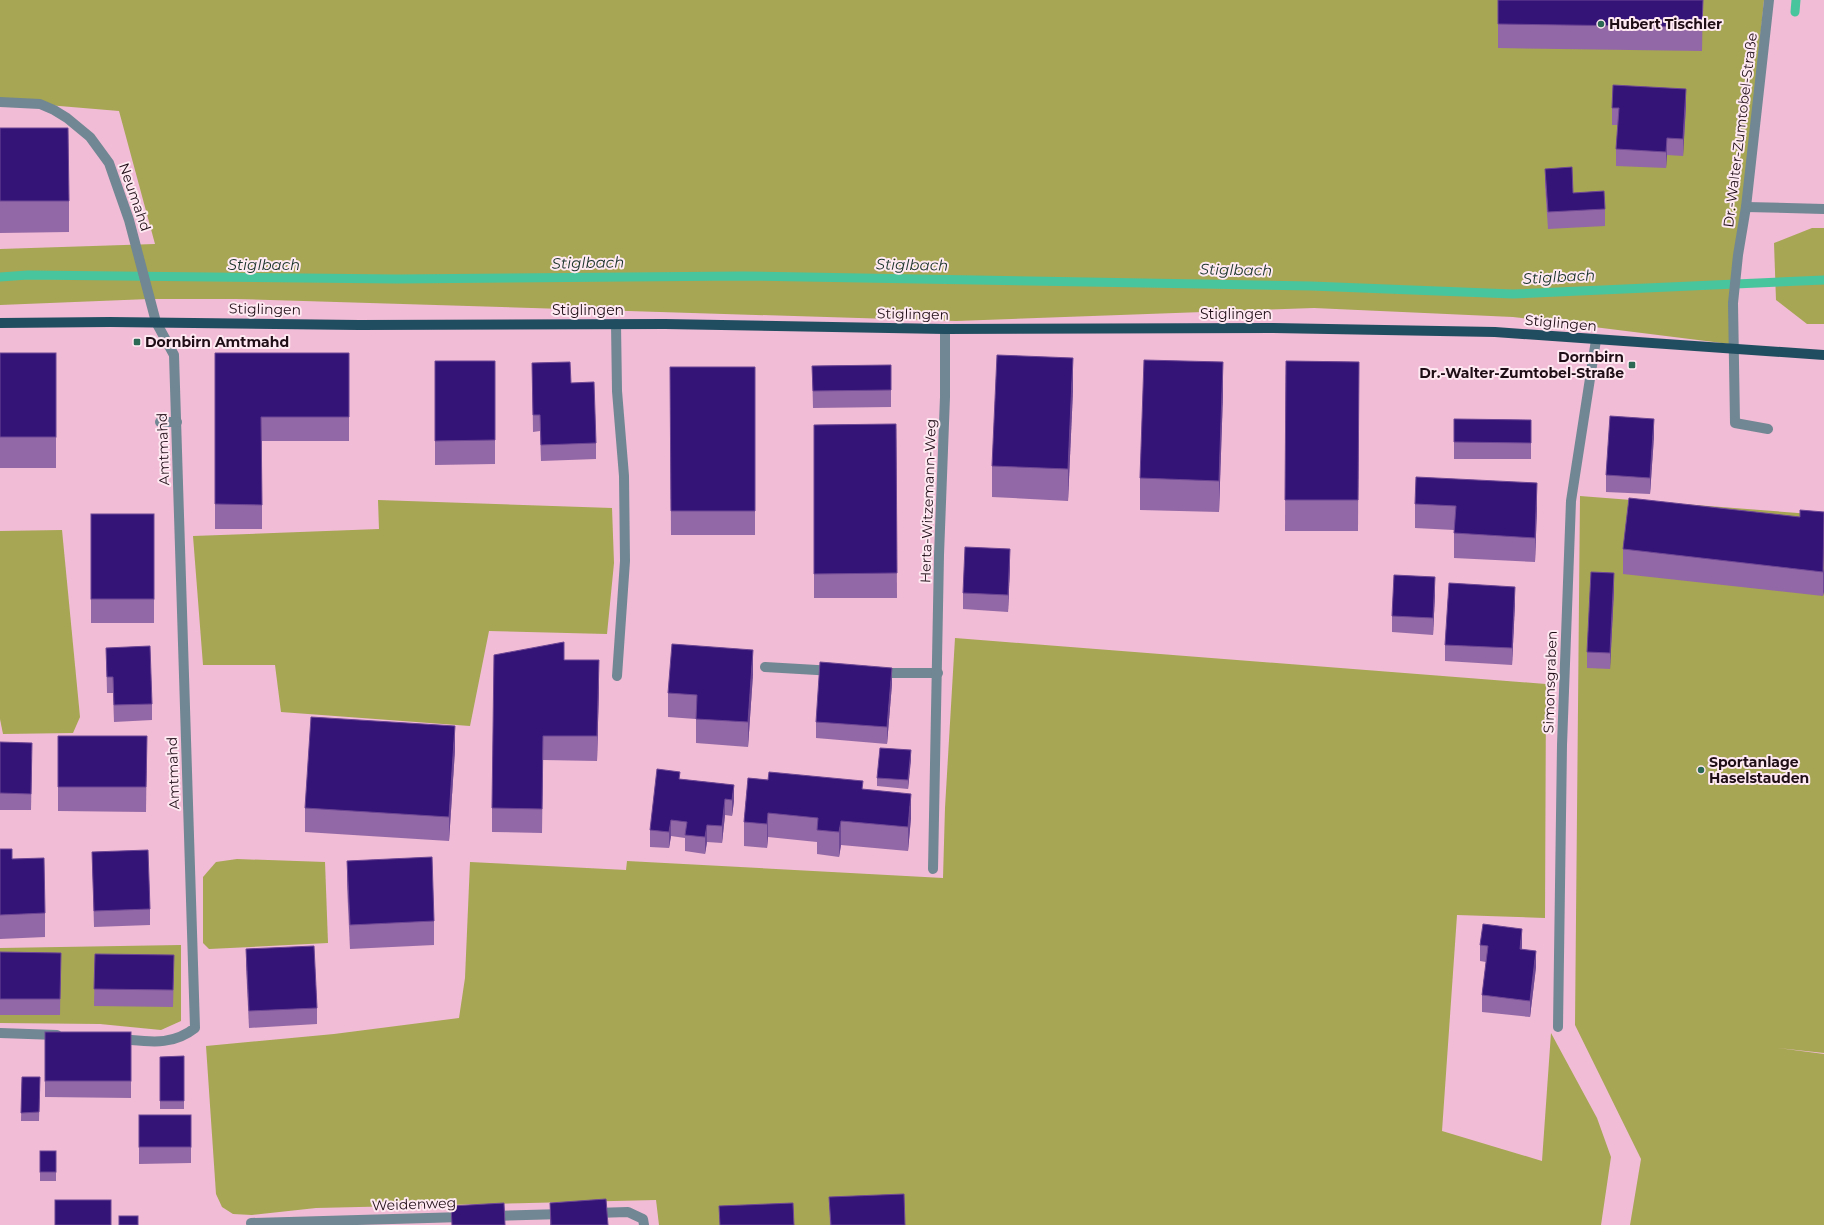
<svg xmlns="http://www.w3.org/2000/svg" width="1824" height="1225" viewBox="0 0 1824 1225" font-family="Montserrat,sans-serif">
<rect width="100%" height="100%" fill="#f1bcd5"/>
<g fill="#a6a654">
<path d="M 0,0 L 1764,0 L 1730,344 L 1513,317 L 1314,308 L 956,321 L 236,299 L 149,299 L 0,305 L 0,249 L 155,244 L 119,111 L 0,101 Z"/>
<path d="M 1812,228 L 1824,228 L 1824,324 L 1807,324 L 1776,300 L 1774,243 Z"/>
<path d="M 1580,496 L 1824,515 L 1824,1053 L 1778,1048 L 1824,1054 L 1824,1225 L 1630,1225 L 1641,1159 L 1575,1025 Z"/>
<path d="M 378,500 L 612,508 L 614,563 L 607,634 L 489,631 L 470,726 L 281,712 L 275,665 L 203,665 L 193,536 L 379,529 Z"/>
<path d="M 62,530 L 80,717 L 73,733 L 3,734 L 0,719 L 0,531 Z"/>
<path d="M 955,638 L 1546,684 L 1545,918 L 1457,915 L 1442,1131 L 1542,1161 L 1551,1033 L 1597,1118 L 1611,1157 L 1601,1225 L 659,1225 L 656,1200 L 316,1208 L 252,1215 L 233,1214 L 222,1207 L 216,1194 L 206,1046 L 334,1034 L 459,1018 L 465,978 L 470,862 L 626,870 L 627,861 L 943,878 L 945,808 Z"/>
<path d="M 237,859 L 325,862 L 328,943 L 209,949 L 203,943 L 203,877 L 216,862 Z"/>
<path d="M 181,945 L 181,1021 L 161,1030 L 100,1024 L 0,1023 L 0,948 Z"/>
</g>
<g fill="none" stroke-linecap="round" stroke-linejoin="round">
<g stroke="#49c59e" stroke-width="9">
<path d="M 1795,12 L 1796,0"/>
<path d="M 0,277 L 28,275 L 397,279 L 743,276 L 1311,286 L 1513,294 L 1824,280"/>
</g>
<g stroke="#718793" stroke-width="10">
<path d="M 0,102 L 40,104 L 54,110 L 67,118 L 90,137 L 109,163 L 129,220 L 156,322 L 174,355 L 195,1028 C 171,1047 147,1041 119,1039"/>
<path d="M 1746,207 L 1824,209"/>
<path d="M 616,324 L 617,391 L 624,476 L 625,561 L 617,676"/>
<path d="M 160,422 L 177,422"/>
<path d="M 1768,429 L 1735,423 L 1733,303 L 1738,255 L 1746,207 L 1769,0"/>
<path d="M 765,667 L 834,671"/>
<path d="M 880,673 L 938,673"/>
<path d="M 933,869 L 939,555 L 945,397 L 945,329"/>
<path d="M 1558,1027 L 1562,745 L 1571,501 L 1596,340"/>
<path d="M 0,1033 L 57,1035"/>
<path d="M 595,1213 L 628,1212 L 643,1219 L 644,1225"/>
<path d="M 491,1216 L 563,1214"/>
<path d="M 251,1223 L 463,1217"/>
</g>
<path stroke="#214d60" stroke-width="10" d="M 0,323 L 110,322 L 359,325 L 665,324 L 945,329 L 1273,328 L 1495,332 L 1824,355"/>
</g>
<g fill="#9368a6">
<path d="M 1498,0 L 1703,0 L 1702,51 L 1498,48 Z"/>
<path d="M 1686,105 L 1683,156 L 1667,155 L 1666,168 L 1616,166 L 1616,149 L 1618,125 L 1612,125 L 1612,108 Z"/>
<path d="M 0,128 L 69,201 L 69,232 L 0,233 Z"/>
<path d="M 1545,169 L 1573,193 L 1605,209 L 1605,226 L 1548,229 L 1545,185 Z"/>
<rect x="0" y="353" width="56" height="115"/>
<path d="M 215,353 L 349,353 L 349,441 L 262,441 L 262,529 L 215,529 Z"/>
<path d="M 435,361 L 495,361 L 495,464 L 435,465 Z"/>
<path d="M 1286,361 L 1359,362 L 1358,531 L 1285,531 Z"/>
<path d="M 532,363 L 571,383 L 596,443 L 596,459 L 541,461 L 540,431 L 533,432 Z"/>
<path d="M 891,365 L 891,407 L 813,408 L 812,366 Z"/>
<path d="M 670,367 L 755,367 L 755,535 L 671,535 Z"/>
<path d="M 1073,390 L 1068,501 L 992,497 L 992,466 Z"/>
<path d="M 1223,394 L 1219,512 L 1140,510 L 1140,478 Z"/>
<path d="M 1454,419 L 1531,420 L 1531,459 L 1454,459 Z"/>
<path d="M 896,424 L 897,598 L 814,598 L 814,425 Z"/>
<path d="M 1654,436 L 1650,494 L 1606,492 L 1606,475 Z"/>
<path d="M 1415,504 L 1537,507 L 1535,562 L 1454,558 L 1454,530 L 1415,528 Z"/>
<path d="M 1824,512 L 1823,596 L 1623,574 L 1623,549 L 1800,517 Z"/>
<rect x="91" y="514" width="63" height="109"/>
<path d="M 1010,566 L 1008,612 L 963,609 L 963,593 Z"/>
<path d="M 1614,590 L 1610,669 L 1587,668 L 1587,652 Z"/>
<path d="M 1435,594 L 1433,635 L 1392,632 L 1392,616 Z"/>
<path d="M 1515,603 L 1512,665 L 1445,661 L 1445,645 Z"/>
<path d="M 106,648 L 152,704 L 152,720 L 114,722 L 113,693 L 107,693 Z"/>
<path d="M 564,660 L 599,685 L 597,761 L 543,760 L 542,833 L 492,832 L 492,808 Z"/>
<path d="M 753,674 L 748,747 L 696,743 L 696,719 L 668,717 L 668,693 Z"/>
<path d="M 892,684 L 887,744 L 816,738 L 816,722 Z"/>
<path d="M 58,736 L 147,736 L 146,812 L 58,811 Z"/>
<path d="M 0,742 L 32,759 L 31,810 L 0,810 Z"/>
<path d="M 455,750 L 449,841 L 305,832 L 305,808 Z"/>
<path d="M 911,759 L 908,789 L 877,786 L 877,778 Z"/>
<path d="M 748,778 L 863,789 L 911,818 L 908,851 L 841,845 L 839,857 L 817,854 L 817,842 L 768,837 L 767,848 L 744,846 L 744,822 Z"/>
<path d="M 680,779 L 734,785 L 734,801 L 732,816 L 725,815 L 722,843 L 707,842 L 705,854 L 685,851 L 685,838 L 671,836 L 669,848 L 650,847 L 650,830 Z"/>
<path d="M 0,849 L 12,859 L 45,913 L 45,937 L 0,939 Z"/>
<path d="M 92,852 L 150,909 L 150,925 L 94,927 Z"/>
<path d="M 347,861 L 434,921 L 434,945 L 350,949 L 347,886 Z"/>
<path d="M 1480,945 L 1522,945 L 1522,949 L 1536,967 L 1530,1017 L 1482,1012 L 1482,995 L 1486,962 L 1480,961 Z"/>
<path d="M 246,949 L 317,1008 L 317,1024 L 249,1028 L 246,966 Z"/>
<path d="M 0,952 L 61,953 L 60,1015 L 0,1015 Z"/>
<path d="M 95,954 L 174,972 L 173,1007 L 94,1006 Z"/>
<path d="M 45,1032 L 131,1032 L 131,1098 L 45,1097 Z"/>
<path d="M 184,1056 L 184,1109 L 160,1109 L 160,1057 Z"/>
<path d="M 22,1077 L 40,1077 L 39,1121 L 21,1121 Z"/>
<path d="M 139,1115 L 191,1115 L 191,1163 L 139,1164 Z"/>
<rect x="40" y="1151" width="16" height="30"/>
<path d="M 829,1197 L 905,1225 L 830,1225 Z"/>
<path d="M 550,1203 L 608,1225 L 550,1225 Z"/>
</g>
<g fill="#6d4694">
<path d="M 1686,89 L 1686,105 L 1683,156 L 1683,139 Z"/>
<path d="M 1667,138 L 1667,155 L 1666,168 L 1666,152 Z"/>
<path d="M 1073,358 L 1073,390 L 1068,501 L 1068,469 Z"/>
<path d="M 1223,362 L 1223,394 L 1219,512 L 1219,481 Z"/>
<path d="M 1654,419 L 1654,436 L 1650,494 L 1650,478 Z"/>
<path d="M 1537,483 L 1537,507 L 1535,562 L 1535,538 Z"/>
<path d="M 1010,549 L 1010,566 L 1008,612 L 1008,595 Z"/>
<path d="M 1824,568 L 1824,592 L 1823,596 L 1823,572 Z"/>
<path d="M 1614,573 L 1614,590 L 1610,669 L 1610,653 Z"/>
<path d="M 1435,577 L 1435,594 L 1433,635 L 1433,618 Z"/>
<path d="M 1515,587 L 1515,603 L 1512,665 L 1512,648 Z"/>
<path d="M 753,650 L 753,674 L 748,747 L 748,722 Z"/>
<path d="M 599,660 L 599,685 L 597,761 L 597,736 Z"/>
<path d="M 892,668 L 892,684 L 887,744 L 887,727 Z"/>
<path d="M 455,726 L 455,750 L 449,841 L 449,817 Z"/>
<path d="M 911,750 L 911,759 L 908,789 L 908,780 Z"/>
<path d="M 734,785 L 734,801 L 732,816 L 732,800 Z"/>
<path d="M 911,794 L 911,818 L 908,851 L 908,827 Z"/>
<path d="M 725,799 L 725,815 L 722,843 L 722,826 Z"/>
<path d="M 768,813 L 768,837 L 767,848 L 767,824 Z"/>
<path d="M 671,820 L 671,836 L 669,848 L 669,832 Z"/>
<path d="M 841,821 L 841,845 L 839,857 L 839,832 Z"/>
<path d="M 707,825 L 707,842 L 705,854 L 705,837 Z"/>
<path d="M 1522,929 L 1522,945 L 1520,966 L 1520,949 Z"/>
<path d="M 1536,951 L 1536,967 L 1530,1017 L 1530,1001 Z"/>
</g>
<g fill="#351478" stroke="#6d4694">
<path d="M 1498,0 L 1703,0 L 1702,27 L 1498,24 Z"/>
<path d="M 1613,85 L 1686,89 L 1683,139 L 1667,138 L 1666,152 L 1616,149 L 1619,108 L 1612,108 Z"/>
<path d="M 0,128 L 68,128 L 69,201 L 0,201 Z"/>
<path d="M 1572,167 L 1573,193 L 1604,191 L 1605,209 L 1548,212 L 1545,169 Z"/>
<rect x="0" y="353" width="56" height="84"/>
<path d="M 215,353 L 349,353 L 349,417 L 261,417 L 262,505 L 215,504 Z"/>
<path d="M 997,355 L 1073,358 L 1068,469 L 992,466 Z"/>
<path d="M 1144,360 L 1223,362 L 1219,481 L 1140,478 Z"/>
<path d="M 435,361 L 495,361 L 495,440 L 435,441 Z"/>
<path d="M 1286,361 L 1359,362 L 1358,500 L 1285,500 Z"/>
<path d="M 570,362 L 571,383 L 594,382 L 596,443 L 541,445 L 540,415 L 533,415 L 532,363 Z"/>
<path d="M 891,365 L 891,390 L 813,391 L 812,366 Z"/>
<path d="M 670,367 L 755,367 L 755,511 L 671,511 Z"/>
<path d="M 1610,416 L 1654,419 L 1650,478 L 1606,475 Z"/>
<path d="M 1454,419 L 1531,420 L 1531,443 L 1454,442 Z"/>
<path d="M 896,424 L 897,573 L 814,574 L 814,425 Z"/>
<path d="M 1416,477 L 1537,483 L 1535,538 L 1454,533 L 1456,506 L 1415,504 Z"/>
<path d="M 1629,498 L 1800,517 L 1800,510 L 1824,512 L 1823,572 L 1623,549 Z"/>
<rect x="91" y="514" width="63" height="85"/>
<path d="M 965,547 L 1010,549 L 1008,595 L 963,593 Z"/>
<path d="M 1591,572 L 1614,573 L 1610,653 L 1587,652 Z"/>
<path d="M 1394,575 L 1435,577 L 1433,618 L 1392,616 Z"/>
<path d="M 1449,583 L 1515,587 L 1512,648 L 1445,645 Z"/>
<path d="M 564,642 L 564,660 L 599,660 L 597,736 L 543,736 L 542,809 L 492,808 L 494,655 Z"/>
<path d="M 672,644 L 753,650 L 748,722 L 696,719 L 697,695 L 668,693 Z"/>
<path d="M 150,646 L 152,704 L 114,705 L 113,677 L 107,677 L 106,648 Z"/>
<path d="M 820,662 L 892,668 L 887,727 L 816,722 Z"/>
<path d="M 311,717 L 455,726 L 449,817 L 305,808 Z"/>
<path d="M 58,736 L 147,736 L 146,787 L 58,787 Z"/>
<path d="M 0,742 L 32,743 L 31,794 L 0,793 Z"/>
<path d="M 880,748 L 911,750 L 908,780 L 877,778 Z"/>
<path d="M 657,769 L 680,772 L 679,779 L 734,785 L 732,800 L 725,799 L 722,826 L 707,825 L 705,837 L 685,835 L 687,822 L 671,820 L 669,832 L 650,830 Z"/>
<path d="M 769,772 L 863,781 L 862,789 L 911,794 L 908,827 L 841,821 L 839,832 L 817,830 L 818,818 L 768,813 L 767,824 L 744,822 L 748,778 L 768,780 Z"/>
<path d="M 0,849 L 12,849 L 12,859 L 44,858 L 45,913 L 0,915 Z"/>
<path d="M 148,850 L 150,909 L 94,911 L 92,852 Z"/>
<path d="M 432,857 L 434,921 L 350,925 L 347,861 Z"/>
<path d="M 1483,924 L 1522,929 L 1520,949 L 1536,951 L 1530,1001 L 1482,995 L 1488,946 L 1480,945 Z"/>
<path d="M 314,946 L 317,1008 L 249,1011 L 246,949 Z"/>
<path d="M 0,952 L 61,953 L 60,999 L 0,999 Z"/>
<path d="M 95,954 L 174,955 L 173,990 L 94,989 Z"/>
<rect x="45" y="1032" width="86" height="49"/>
<path d="M 184,1056 L 184,1101 L 160,1101 L 160,1057 Z"/>
<path d="M 22,1077 L 40,1077 L 39,1112 L 21,1113 Z"/>
<rect x="139" y="1115" width="52" height="32"/>
<rect x="40" y="1151" width="16" height="21"/>
<path d="M 904,1194 L 905,1225 L 831,1225 L 829,1197 Z"/>
<path d="M 606,1199 L 608,1225 L 551,1225 L 550,1203 Z"/>
<rect x="55" y="1200" width="56" height="25"/>
<path d="M 504,1203 L 505,1225 L 452,1225 L 451,1206 Z"/>
<path d="M 793,1203 L 794,1225 L 720,1225 L 719,1206 Z"/>
<rect x="119" y="1216" width="19" height="9"/>
</g>
<g fill="#2c6955" stroke="#fee8f1" stroke-width="1.5">
<circle cx="1601" cy="24" r="4"/>
<rect x="133" y="338" width="8" height="8" rx="2"/>
<rect x="1628" y="361" width="8" height="8" rx="2"/>
<circle cx="1701" cy="770" r="4"/>
</g>
<g text-anchor="middle" stroke-width="4" stroke-linejoin="round" paint-order="stroke">
<g font-size="14" font-weight="bold" fill="#200e17" stroke="#fee8f1" text-anchor="start">
<text x="1609" y="29">Hubert Tischler</text>
<text x="145" y="347">Dornbirn Amtmahd</text>
<text x="1624" y="362" text-anchor="end">Dornbirn<tspan x="1624" dy="16">Dr.-Walter-Zumtobel-Straße</tspan></text>
<text x="1709" y="767">Sportanlage<tspan x="1709" dy="16">Haselstauden</tspan></text>
</g>
<g font-size="14" fill="#200e17" stroke="#fee8f1">
<text transform="translate(1740 130) rotate(-83)" y="5">Dr.-Walter-Zumtobel-Straße</text>
<text transform="translate(135 197) rotate(71)" y="5">Neumahd</text>
<text transform="translate(265 309) rotate(1)" y="5">Stiglingen</text>
<text x="588" y="315">Stiglingen</text>
<text transform="translate(913 314) rotate(1)" y="5">Stiglingen</text>
<text x="1236" y="319">Stiglingen</text>
<text transform="translate(1561 323) rotate(5)" y="5">Stiglingen</text>
<text transform="translate(163 449) rotate(-92)" y="5">Amtmahd</text>
<text transform="translate(928 501) rotate(-88)" y="5">Herta-Witzemann-Weg</text>
<text transform="translate(1550 682) rotate(-88)" y="5">Simonsgraben</text>
<text transform="translate(173 773) rotate(-92)" y="5">Amtmahd</text>
<text transform="translate(414 1204) rotate(-2)" y="5">Weidenweg</text>
</g>
<g font-size="15" font-style="italic" fill="#19332a" stroke="#fee8f1">
<text transform="translate(588 263) rotate(-1)" y="5">Stiglbach</text>
<text x="264" y="270">Stiglbach</text>
<text transform="translate(912 265) rotate(1)" y="5">Stiglbach</text>
<text transform="translate(1236 270) rotate(1)" y="5">Stiglbach</text>
<text transform="translate(1559 277) rotate(-3)" y="5">Stiglbach</text>
</g>
</g>
</svg>
